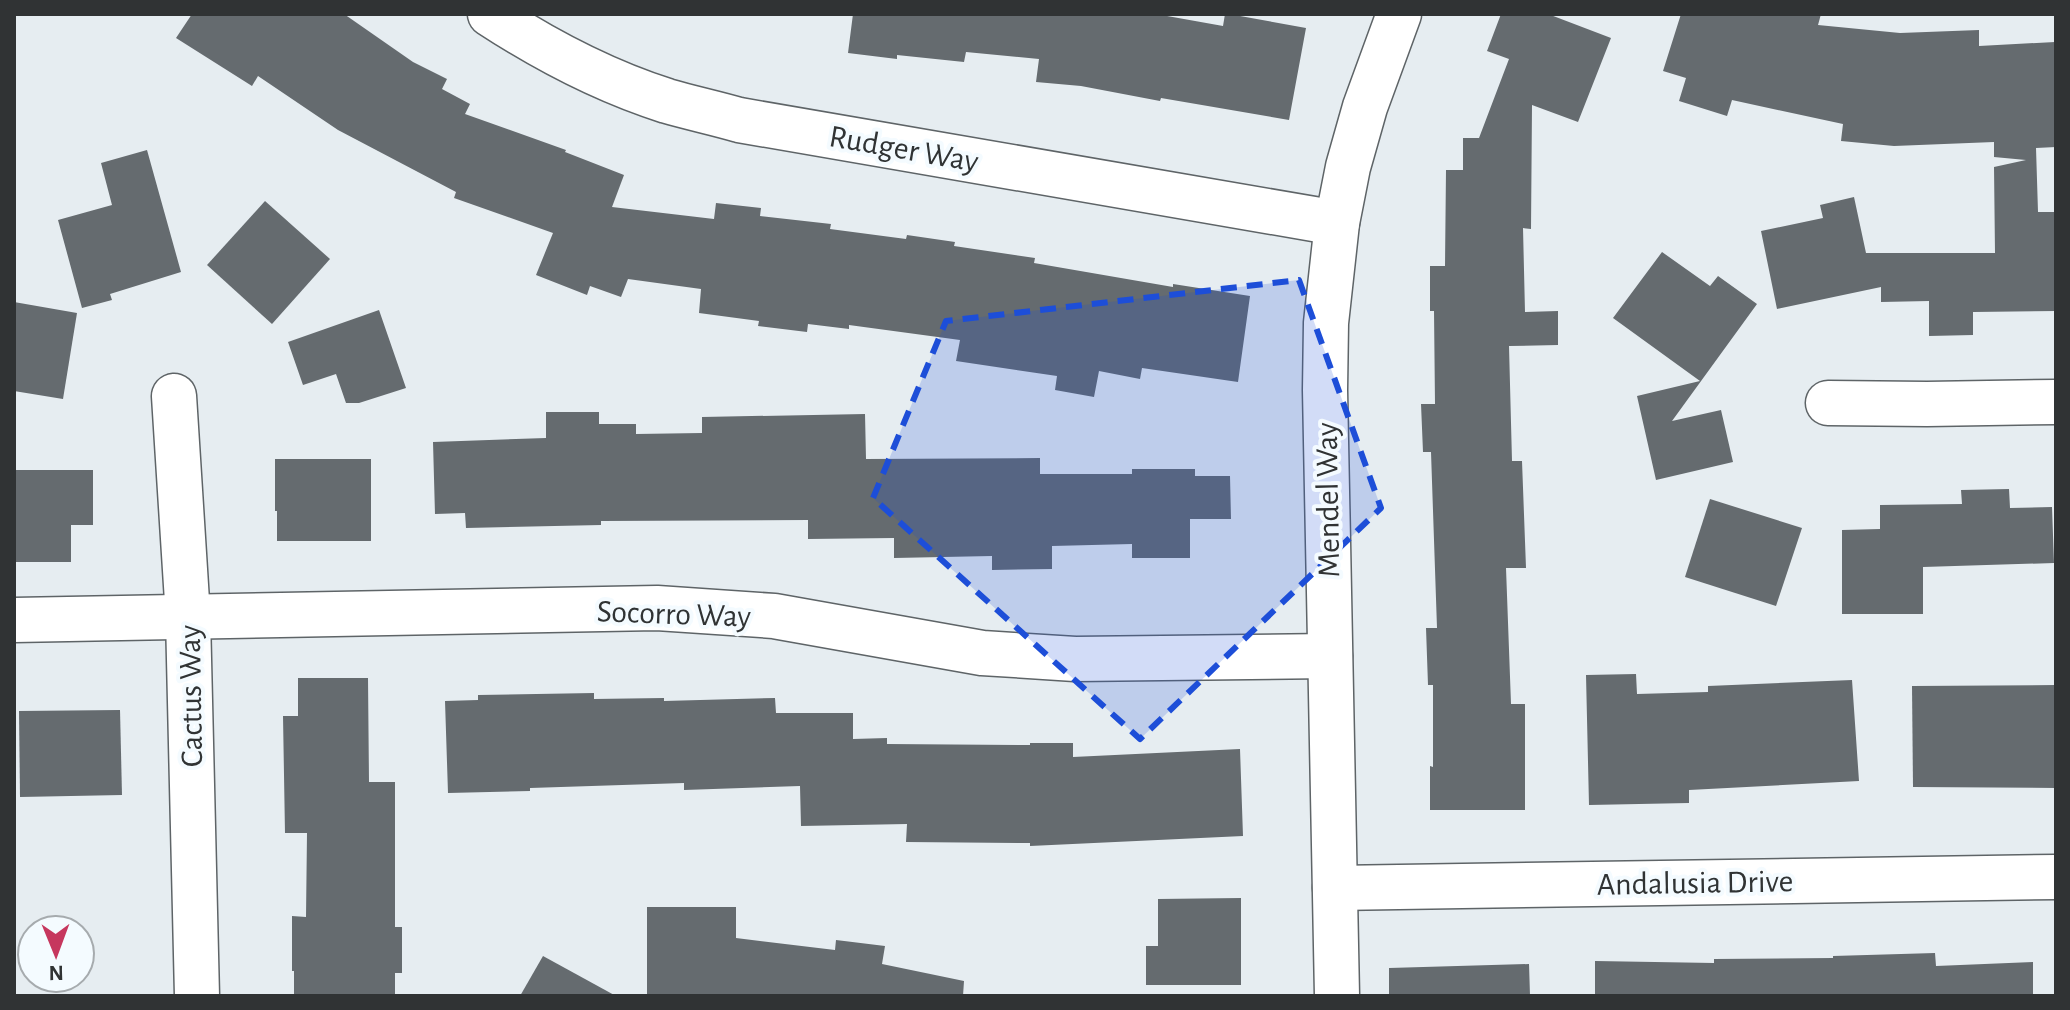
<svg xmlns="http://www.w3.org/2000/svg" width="2070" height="1010" viewBox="0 0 2070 1010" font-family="'Alegreya Sans',sans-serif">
<rect width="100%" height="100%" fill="#e6edf1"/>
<g fill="#656b6f">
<path d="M 192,14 L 344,14 L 413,62 L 447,79 L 442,89 L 470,104 L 465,114 L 566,150 L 565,152 L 624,175 L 612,207 L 714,219 L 716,203 L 761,208 L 760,216 L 831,224 L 830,229 L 906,239 L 907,235 L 955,242 L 954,246 L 1035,258 L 1034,263 L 1173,287 L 1173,284 L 1250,296 L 1238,382 L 1142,368 L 1140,379 L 1099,371 L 1094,397 L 1055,390 L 1057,376 L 956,361 L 960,340 L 849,325 L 849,329 L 808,324 L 807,332 L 758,326 L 759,321 L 699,313 L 701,289 L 628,279 L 621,297 L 590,286 L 587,295 L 536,275 L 553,233 L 454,198 L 456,192 L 338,130 L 258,76 L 252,86 L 176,38 Z"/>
<path d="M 853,14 L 1156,14 L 1223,26 L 1225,14 L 1229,14 L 1306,28 L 1289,120 L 1161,98 L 1160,101 L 1081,86 L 1036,82 L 1039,59 L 966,52 L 964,62 L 897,55 L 897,59 L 848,53 Z"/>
<path d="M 1501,14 L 1548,14 L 1611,38 L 1578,122 L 1532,105 L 1531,229 L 1523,228 L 1525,312 L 1558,311 L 1558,345 L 1509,346 L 1512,461 L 1522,461 L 1526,568 L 1506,568 L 1511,704 L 1525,704 L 1525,810 L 1430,810 L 1430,766 L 1433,767 L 1433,685 L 1428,685 L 1426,628 L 1437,628 L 1431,452 L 1423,452 L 1421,404 L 1435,404 L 1434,311 L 1430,311 L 1430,266 L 1445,266 L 1446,170 L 1463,170 L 1463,138 L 1479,138 L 1509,59 L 1487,51 Z"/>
<path d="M 1681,14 L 1821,14 L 1818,25 L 1900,33 L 1979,30 L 1979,46 L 2055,42 L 2056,147 L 2036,148 L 2038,212 L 2056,212 L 2056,311 L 1973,312 L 1973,335 L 1929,336 L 1929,301 L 1881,302 L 1881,287 L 1777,309 L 1761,231 L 1823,218 L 1820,205 L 1854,197 L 1866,253 L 1995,253 L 1994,167 L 2026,160 L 1994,157 L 1994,142 L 1894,146 L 1841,141 L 1843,124 L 1732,100 L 1727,116 L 1679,101 L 1686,78 L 1663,71 Z"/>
<path d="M 147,150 L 181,272 L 110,294 L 112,300 L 82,308 L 58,220 L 112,205 L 101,163 Z"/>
<path d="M 265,201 L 330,259 L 272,324 L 207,265 Z"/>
<path d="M 1662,252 L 1710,286 L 1718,276 L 1757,304 L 1672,421 L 1721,410 L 1733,462 L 1656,480 L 1637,396 L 1700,381 L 1613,318 Z"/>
<path d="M 14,302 L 77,313 L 63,399 L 14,391 Z"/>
<path d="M 379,310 L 406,388 L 359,403 L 346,403 L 336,374 L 303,385 L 288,342 Z"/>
<path d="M 546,412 L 599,412 L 599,424 L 636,424 L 636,434 L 702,433 L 702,417 L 865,414 L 866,459 L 1040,458 L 1040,474 L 1132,474 L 1132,469 L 1195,469 L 1195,476 L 1230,476 L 1231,519 L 1190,519 L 1190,558 L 1132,558 L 1132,544 L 1052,546 L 1052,569 L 992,570 L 992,556 L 894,558 L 894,538 L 808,539 L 808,520 L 601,521 L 601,525 L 466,528 L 465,513 L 435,514 L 433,442 L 546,438 Z"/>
<path d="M 275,459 L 371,459 L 371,541 L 277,541 L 277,511 L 275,511 Z"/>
<path d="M 14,470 L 93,470 L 93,525 L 71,525 L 71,562 L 14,562 Z"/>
<path d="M 2009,489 L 2010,508 L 2052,507 L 2054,563 L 1923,567 L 1923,614 L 1842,614 L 1842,530 L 1880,529 L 1880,505 L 1962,504 L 1961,490 Z"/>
<path d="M 1710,499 L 1802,528 L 1776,606 L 1685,577 Z"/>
<path d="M 1636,674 L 1637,694 L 1708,692 L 1708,686 L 1852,680 L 1859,781 L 1689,790 L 1689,803 L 1589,805 L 1586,675 Z"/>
<path d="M 298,678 L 368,678 L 369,782 L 395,782 L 395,927 L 402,927 L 402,973 L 395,973 L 395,996 L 294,996 L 294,971 L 292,971 L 292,916 L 306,917 L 307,833 L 285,833 L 283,716 L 298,716 Z"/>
<path d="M 2056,685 L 2056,788 L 1913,787 L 1912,686 Z"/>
<path d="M 594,693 L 594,699 L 664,698 L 664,701 L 775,698 L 776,713 L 853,713 L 853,739 L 887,738 L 887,744 L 1030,745 L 1030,743 L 1073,743 L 1073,757 L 1240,749 L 1243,836 L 1030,846 L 1030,843 L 906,842 L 907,824 L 801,826 L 800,786 L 684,790 L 684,783 L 530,788 L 530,791 L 448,793 L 445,701 L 478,700 L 478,695 Z"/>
<path d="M 120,710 L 122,795 L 20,797 L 19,711 Z"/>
<path d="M 1241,898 L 1241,985 L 1146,985 L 1146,946 L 1158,946 L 1158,899 Z"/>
<path d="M 647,907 L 736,907 L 736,938 L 835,950 L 836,940 L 885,946 L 882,964 L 964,981 L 963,996 L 647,996 Z"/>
<path d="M 1935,953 L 1936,966 L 2033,962 L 2033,996 L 1595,996 L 1595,961 L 1714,963 L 1714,959 L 1833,958 L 1833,956 Z"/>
<path d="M 543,956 L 616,996 L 520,996 Z"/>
<path d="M 1529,964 L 1530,996 L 1389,996 L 1389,968 Z"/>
</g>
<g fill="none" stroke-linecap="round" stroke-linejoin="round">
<g stroke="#5e6467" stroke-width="47">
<g id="minor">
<path d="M 490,14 C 545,50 604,81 667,101 C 691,108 715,113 739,120 L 1337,223"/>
<path d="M 174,396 L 188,617 L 197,996"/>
<path d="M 1828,403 L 1927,404 L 2056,402"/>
<path d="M 14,620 L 657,608 L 774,616 L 982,653 L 1075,659 L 1330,656"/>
<path d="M 1335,888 L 2056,877"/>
<path d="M 1337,996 L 1325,390 L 1326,323 L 1337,223 L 1348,167 L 1365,107 L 1399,14"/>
</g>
</g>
<use href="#minor" stroke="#fff" stroke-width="44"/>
</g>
<path fill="#1d4ed8" fill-opacity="0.2" stroke="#1d4ed8" stroke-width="6" stroke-dasharray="16 10" stroke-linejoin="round" d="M 1299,280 L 1381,508 L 1140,739 L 873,498 L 946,321 Z"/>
<g text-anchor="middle" stroke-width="8" stroke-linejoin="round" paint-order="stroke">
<g font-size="32" fill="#303334" stroke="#f4fbff">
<text transform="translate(904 148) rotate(10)" y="11">Rudger Way</text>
<text transform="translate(1327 500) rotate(-91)" y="11">Mendel Way</text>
<text transform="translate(674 613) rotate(2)" y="11">Socorro Way</text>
<text transform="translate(190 696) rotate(-91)" y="11">Cactus Way</text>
<text transform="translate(1695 882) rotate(-1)" y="11">Andalusia Drive</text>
</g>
</g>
<rect width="2070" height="1010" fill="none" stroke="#303334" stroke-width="32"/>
<g transform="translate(56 954) rotate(179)"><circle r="38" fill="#f4fbff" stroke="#a6abae" stroke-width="2"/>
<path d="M0-6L14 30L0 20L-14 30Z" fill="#c6375e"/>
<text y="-12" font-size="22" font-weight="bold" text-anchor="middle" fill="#303334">N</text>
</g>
</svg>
